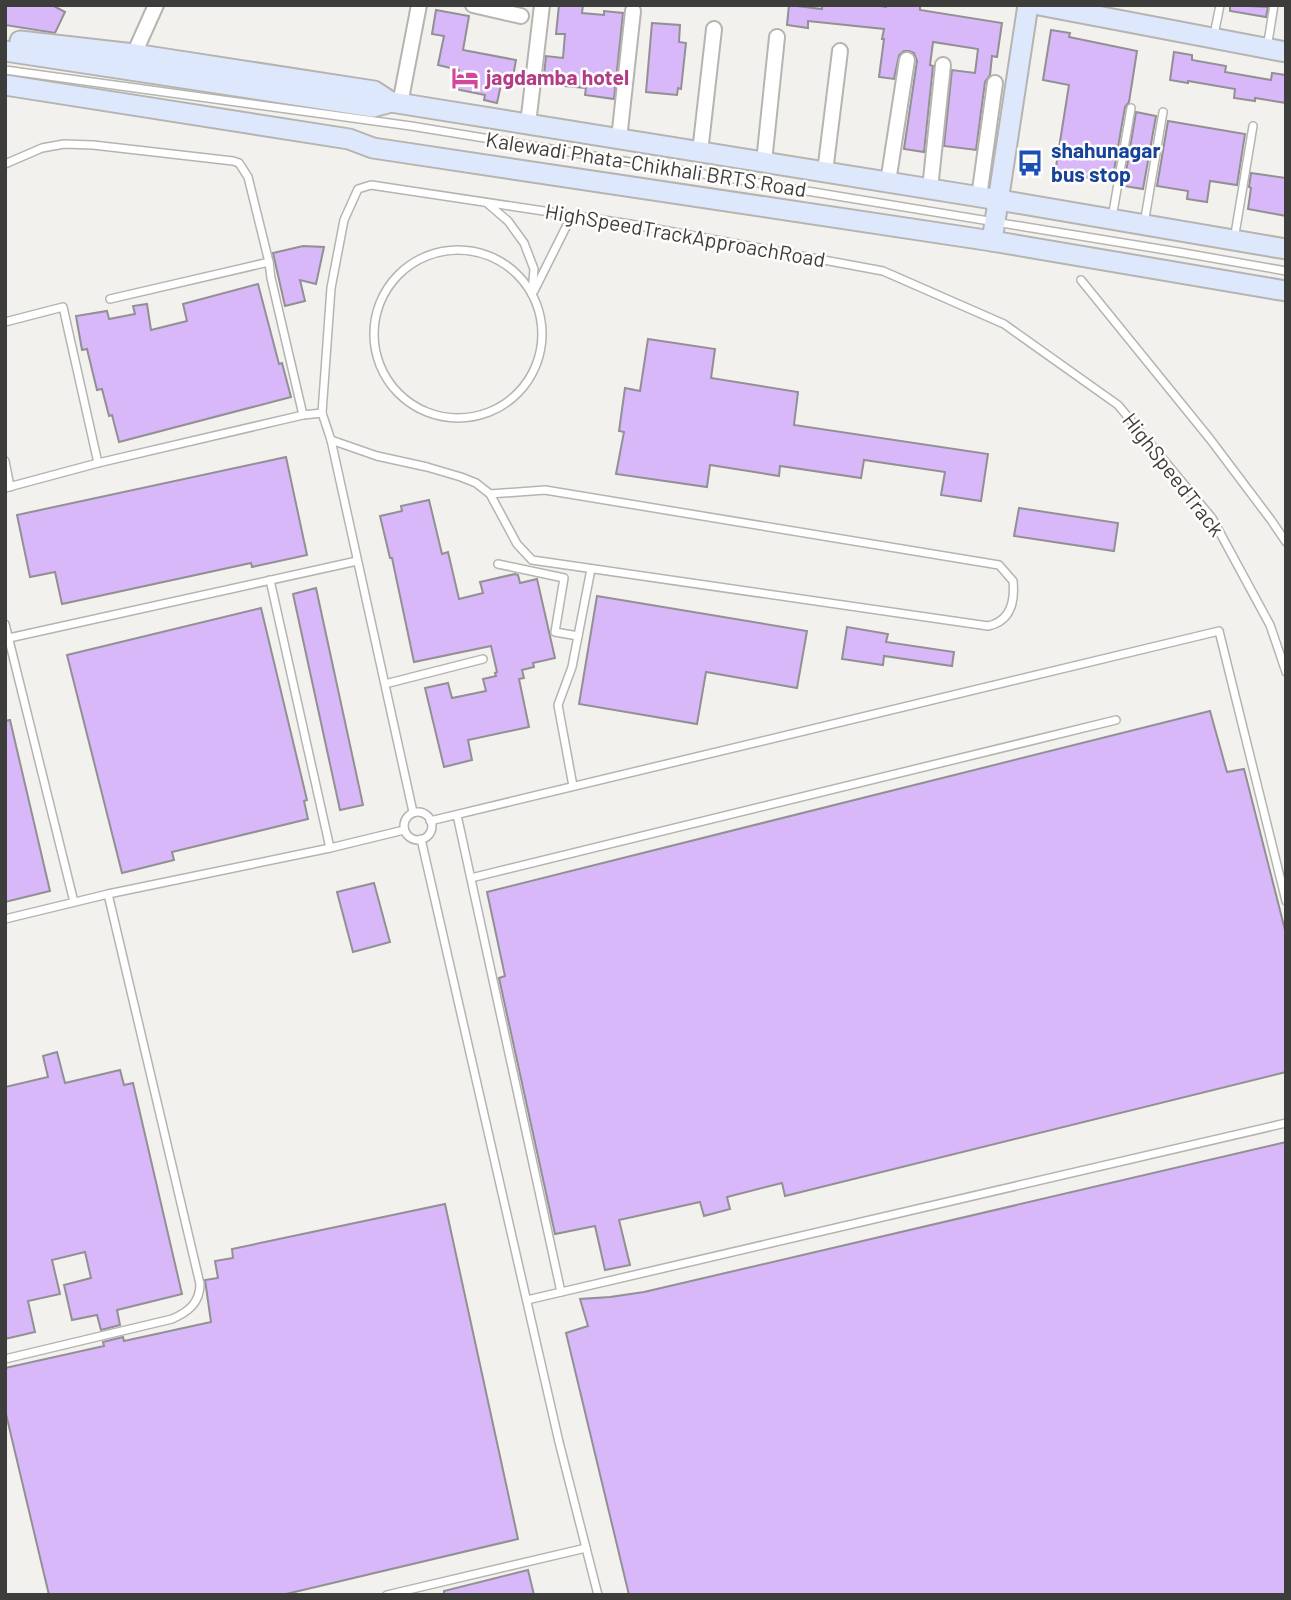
<svg xmlns="http://www.w3.org/2000/svg" width="1291" height="1600" viewBox="0 0 1291 1600" font-family="Barlow,sans-serif">
<rect width="100%" height="100%" fill="#f2f1ed"/>
<g fill="#d8b8f9" stroke="#919093" stroke-width="2">
<path d="M 5,5 L 52,5 L 65,12 L 55,33 L 5,25 Z"/>
<path d="M 559,5 L 583,5 L 582,13 L 604,15 L 604,11 L 623,13 L 614,99 L 585,95 L 586,88 L 543,84 L 546,56 L 563,58 L 565,34 L 556,34 Z"/>
<path d="M 789,5 L 822,9 L 822,5 L 875,5 L 886,7 L 887,5 L 920,5 L 920,10 L 1002,23 L 997,57 L 992,56 L 990,75 L 985,82 L 976,150 L 944,146 L 952,70 L 975,73 L 978,49 L 933,42 L 930,65 L 933,66 L 924,152 L 904,149 L 917,61 L 914,53 L 909,51 L 904,51 L 899,55 L 894,79 L 879,77 L 884,39 L 882,39 L 884,29 L 808,21 L 808,28 L 787,25 Z"/>
<path d="M 1230,5 L 1268,7 L 1266,17 L 1230,11 Z"/>
<path d="M 436,10 L 469,16 L 463,50 L 516,60 L 512,82 L 502,80 L 497,103 L 484,100 L 485,95 L 455,89 L 459,70 L 438,65 L 444,36 L 432,34 Z"/>
<path d="M 652,23 L 680,25 L 679,42 L 686,43 L 681,89 L 678,88 L 677,95 L 646,92 Z"/>
<path d="M 1051,30 L 1070,33 L 1069,37 L 1137,51 L 1129,102 L 1125,107 L 1112,182 L 1055,173 L 1069,85 L 1043,80 Z"/>
<path d="M 1174,52 L 1192,55 L 1192,60 L 1226,66 L 1225,72 L 1271,80 L 1272,73 L 1286,75 L 1286,103 L 1255,98 L 1255,101 L 1234,98 L 1235,89 L 1188,81 L 1188,83 L 1170,80 Z"/>
<path d="M 1136,112 L 1156,116 L 1143,189 L 1124,186 L 1124,184 Z"/>
<path d="M 1168,121 L 1245,134 L 1237,185 L 1210,181 L 1207,202 L 1187,199 L 1188,191 L 1157,186 Z"/>
<path d="M 1251,173 L 1286,178 L 1286,216 L 1248,209 L 1251,188 L 1249,187 Z"/>
<path d="M 303,246 L 324,247 L 316,284 L 300,280 L 305,301 L 285,306 L 273,253 Z"/>
<path d="M 258,284 L 279,364 L 282,363 L 291,397 L 119,442 L 112,415 L 109,416 L 102,389 L 97,390 L 87,349 L 82,350 L 76,316 L 107,311 L 109,319 L 135,314 L 133,306 L 147,304 L 151,330 L 187,321 L 183,304 Z"/>
<path d="M 648,339 L 715,349 L 711,378 L 798,392 L 794,425 L 988,454 L 981,501 L 941,495 L 945,472 L 864,460 L 861,478 L 780,466 L 779,476 L 710,465 L 707,487 L 616,474 L 624,432 L 619,431 L 625,388 L 640,391 Z"/>
<path d="M 286,457 L 307,555 L 252,567 L 251,563 L 62,604 L 55,572 L 30,577 L 17,515 Z"/>
<path d="M 429,500 L 442,554 L 448,552 L 459,599 L 483,593 L 480,582 L 515,574 L 518,575 L 520,583 L 537,579 L 555,658 L 533,663 L 534,667 L 522,670 L 524,678 L 519,679 L 529,727 L 468,740 L 472,760 L 444,767 L 425,688 L 448,683 L 452,698 L 486,691 L 483,679 L 496,676 L 495,673 L 497,672 L 491,646 L 414,662 L 392,558 L 390,558 L 380,516 L 402,511 L 401,506 Z"/>
<path d="M 1019,508 L 1118,523 L 1114,551 L 1014,536 Z"/>
<path d="M 316,588 L 363,805 L 340,810 L 293,594 Z"/>
<path d="M 597,596 L 807,631 L 797,688 L 706,672 L 697,724 L 579,704 Z"/>
<path d="M 261,608 L 307,800 L 304,801 L 308,819 L 172,852 L 174,860 L 122,873 L 67,655 Z"/>
<path d="M 847,627 L 888,634 L 886,642 L 954,652 L 952,666 L 884,656 L 883,665 L 842,659 Z"/>
<path d="M 1210,711 L 1227,772 L 1244,769 L 1286,934 L 1286,1072 L 785,1196 L 782,1183 L 727,1197 L 730,1209 L 704,1216 L 700,1202 L 619,1220 L 630,1265 L 605,1270 L 595,1226 L 555,1234 L 499,978 L 505,976 L 487,892 Z"/>
<path d="M 10,720 L 50,891 L 5,902 L 5,721 Z"/>
<path d="M 374,883 L 390,942 L 353,952 L 337,892 Z"/>
<path d="M 57,1052 L 65,1083 L 120,1070 L 124,1085 L 133,1083 L 182,1294 L 117,1310 L 120,1325 L 101,1330 L 97,1315 L 72,1320 L 64,1285 L 91,1278 L 85,1252 L 52,1260 L 60,1294 L 28,1301 L 35,1332 L 5,1339 L 5,1087 L 48,1077 L 43,1056 Z"/>
<path d="M 1286,1142 L 1286,1595 L 629,1595 L 566,1333 L 588,1326 L 580,1299 L 610,1297 L 644,1292 Z"/>
<path d="M 445,1204 L 518,1539 L 282,1595 L 49,1595 L 5,1410 L 5,1368 L 104,1346 L 103,1342 L 123,1337 L 124,1341 L 211,1322 L 205,1280 L 218,1278 L 215,1261 L 233,1258 L 232,1249 Z"/>
<path d="M 528,1570 L 534,1595 L 444,1595 L 444,1591 Z"/>
</g>
<g fill="none" stroke-linecap="round" stroke-linejoin="round">
<g stroke="#b5b4b0" stroke-width="10">
<g id="lane">
<path d="M 1214,35 L 1220,5"/>
<path d="M 1267,48 L 1274,5"/>
<path d="M 5,70 L 411,126 L 1178,252 L 1286,271"/>
<path d="M 5,164 L 42,148 L 64,144 L 93,145 L 233,161 L 239,163 L 248,177 L 269,262"/>
<path d="M 487,203 L 508,221 L 524,243 L 534,269 L 532,294"/>
<path d="M 1112,218 L 1131,108"/>
<path d="M 1144,224 L 1163,112"/>
<path d="M 1234,240 L 1253,126"/>
<circle cx="458" cy="334" r="84"/>
<path d="M 1081,280 L 1210,439 L 1271,520 L 1286,542"/>
<path d="M 534,291 L 572,215"/>
<path d="M 110,299 L 269,262 L 271,278 L 303,415"/>
<path d="M 5,322 L 63,307 L 98,463"/>
<path d="M 331,440 L 377,456 L 427,467 L 461,477 L 476,483 L 490,494"/>
<path d="M 5,461 L 10,487"/>
<path d="M 5,488 L 98,463 L 303,415 L 322,413"/>
<path d="M 545,490 L 999,565 L 1013,581 C 1015,601 1011,621 988,626 L 532,560 L 517,544 L 490,494 Z"/>
<path d="M 498,564 L 564,578 L 555,632 L 578,636"/>
<path d="M 270,580 L 330,848"/>
<path d="M 5,624 L 74,902"/>
<path d="M 9,638 L 357,561"/>
<path d="M 385,684 L 483,659"/>
<path d="M 573,786 L 558,705 L 572,667 L 591,569"/>
<path d="M 413,812 L 331,440 L 322,413 L 331,288 L 344,220 L 358,189 L 371,185 L 630,224 L 883,271 L 1004,324 L 1118,405 L 1212,518 L 1270,625 L 1286,672"/>
<circle cx="418" cy="826" r="14"/>
<path d="M 457,815 L 561,1292"/>
<path d="M 430,821 L 1219,631 L 1286,901"/>
<path d="M 421,839 L 559,1442 L 598,1595"/>
<path d="M 471,878 L 1116,720"/>
<path d="M 5,919 L 108,894 L 330,848 L 404,830"/>
<path d="M 527,1300 L 1286,1123"/>
<path d="M 5,1359 L 172,1319 C 188,1312 200,1303 200,1284 L 108,894"/>
<path d="M 387,1595 L 586,1548"/>
</g>
</g>
<g stroke="#b5b4b0" stroke-width="18">
<g id="street">
<path d="M 473,5 L 521,16"/>
<path d="M 134,54 L 156,5"/>
<path d="M 400,104 L 419,5"/>
<path d="M 528,124 L 542,5"/>
<path d="M 619,139 L 633,11"/>
<path d="M 700,152 L 714,29"/>
<path d="M 764,162 L 777,37"/>
<path d="M 825,172 L 840,51"/>
<path d="M 888,182 L 907,60"/>
<path d="M 930,189 L 943,65"/>
<path d="M 979,197 L 995,83"/>
</g>
</g>
<g stroke="#b5b4b0" stroke-width="23">
<g id="secondary">
<path d="M 1039,5 L 1286,52"/>
<path d="M 20,41 L 134,54 L 374,91 L 391,102"/>
<path d="M 5,51 L 373,107 L 391,102 L 999,200 L 1286,249"/>
<path d="M 5,85 L 349,139 L 373,148 L 992,241 L 1286,291"/>
<path d="M 992,241 L 1028,5"/>
</g>
</g>
<use href="#lane" stroke="#fff" stroke-width="7"/>
<use href="#street" stroke="#fff" stroke-width="14"/>
<use href="#secondary" stroke="#dee8fc" stroke-width="19"/>
</g>
<defs>
<g id="hotel-bare" transform="scale(2.1)"><path d="M-6-4.5h1.5V1H6V5H4.5V3h-9V5H-6ZM-4 0a1.8 1.8 0 1 1 3.6 0ZM.5 0V-2.5h3Q6-2.5 6 0Z" fill="#d1479c" stroke="#fffefc" stroke-width="2.5" paint-order="stroke"/></g>
<g id="bus-bare" transform="scale(2.1)"><path d="M-5-6H5V4H4V6H2V4H-2V6H-4V4H-5ZM-3.5-4V0h7V-4ZM-3.5 1.2v1.5H-2V1.2ZM2 1.2v1.5H3.5V1.2Z" fill="#1a4fb4" stroke="#fffefc" stroke-width="2.5" paint-order="stroke"/></g>
</defs>
<g fill-rule="evenodd">
<use href="#hotel-bare" x="465" y="78"/>
<use href="#bus-bare" x="1030" y="163"/>
</g>
<g text-anchor="middle" stroke-width="5" stroke-linejoin="round" paint-order="stroke">
<g font-size="21" font-weight="bold" fill="#b23c85" stroke="#fffefc" text-anchor="start">
<text x="486" y="85">jagdamba hotel</text>
</g>
<g font-size="21" font-weight="bold" fill="#164399" stroke="#fffefc" text-anchor="start">
<text x="1051" y="158">shahunagar<tspan x="1051" dy="24">bus stop</tspan></text>
</g>
<g font-size="21" fill="#3d3d3b" stroke="#fffefc">
<text transform="translate(646 165) rotate(9)" y="7">Kalewadi Phata-Chikhali BRTS Road</text>
<text transform="translate(685 236) rotate(10)" y="7">HighSpeedTrackApproachRoad</text>
<text transform="translate(1173 475) rotate(52)" y="7">HighSpeedTrack</text>
</g>
</g>
<rect width="1291" height="1600" fill="none" stroke="#3d3d3b" stroke-width="14"/>
</svg>
